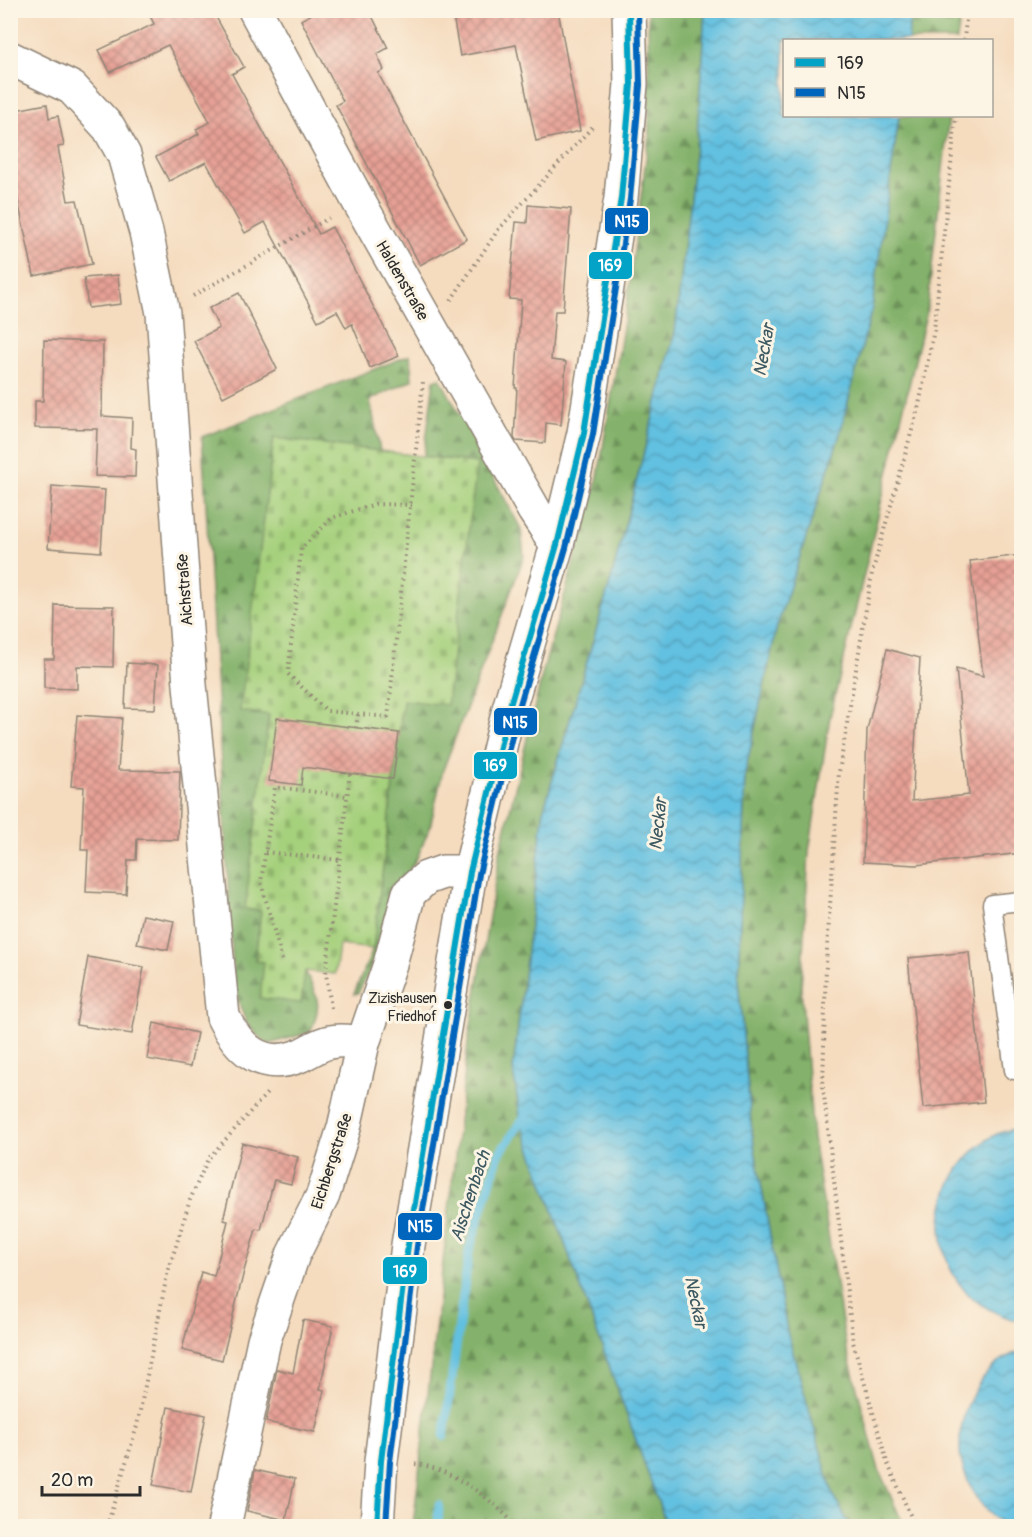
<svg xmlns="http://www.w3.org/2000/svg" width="1032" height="1537" viewBox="0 0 1032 1537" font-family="Pangolin,sans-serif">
<defs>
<pattern id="forest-firs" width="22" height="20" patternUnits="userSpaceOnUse" patternTransform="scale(1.5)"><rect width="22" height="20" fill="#84b26c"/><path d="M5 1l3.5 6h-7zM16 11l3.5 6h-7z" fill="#6c9159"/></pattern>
<pattern id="cemetery-stones" width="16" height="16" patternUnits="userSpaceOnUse" patternTransform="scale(1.5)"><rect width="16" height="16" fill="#a5d07c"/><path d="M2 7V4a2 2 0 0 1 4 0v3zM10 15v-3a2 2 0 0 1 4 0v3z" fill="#8eb36b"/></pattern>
<pattern id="water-waves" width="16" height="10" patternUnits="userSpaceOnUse" patternTransform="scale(1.5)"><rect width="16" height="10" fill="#62c0e0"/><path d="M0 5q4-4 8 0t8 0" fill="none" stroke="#519cb6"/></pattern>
<pattern id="building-cross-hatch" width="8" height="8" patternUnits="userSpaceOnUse" patternTransform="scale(1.5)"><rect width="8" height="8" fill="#e7a095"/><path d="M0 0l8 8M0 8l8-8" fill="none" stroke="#bb837a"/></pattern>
</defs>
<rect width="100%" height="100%" fill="#fcf5e5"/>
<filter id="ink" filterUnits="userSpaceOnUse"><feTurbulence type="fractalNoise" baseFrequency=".0167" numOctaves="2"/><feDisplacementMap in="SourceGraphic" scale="12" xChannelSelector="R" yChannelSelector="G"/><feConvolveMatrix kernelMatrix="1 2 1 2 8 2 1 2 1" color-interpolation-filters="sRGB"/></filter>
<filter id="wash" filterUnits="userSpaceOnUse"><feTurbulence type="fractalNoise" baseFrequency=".008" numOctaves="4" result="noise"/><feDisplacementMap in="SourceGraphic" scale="24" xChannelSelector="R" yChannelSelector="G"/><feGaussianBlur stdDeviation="1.35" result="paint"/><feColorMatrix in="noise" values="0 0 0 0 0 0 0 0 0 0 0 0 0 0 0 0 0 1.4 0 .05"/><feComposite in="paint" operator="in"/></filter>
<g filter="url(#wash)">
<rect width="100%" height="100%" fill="#f5dcbf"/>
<g fill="url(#forest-firs)" stroke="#586e4c" stroke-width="1.5">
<path d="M 648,11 L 705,11 L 697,137 L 675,332 L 612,576 L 544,809 L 513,1070 L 521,1122 L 667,1526 L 413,1526 L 468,1042 L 500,852 L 544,667 L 598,477 L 627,303 L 649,136 Z"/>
<path d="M 910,11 L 961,11 L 957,40 L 908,40 Z"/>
<path d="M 899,116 L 949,116 L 927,310 L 830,717 L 809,851 L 801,988 L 813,1138 L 846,1347 L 879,1470 L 904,1526 L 850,1526 L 832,1492 L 787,1331 L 752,1133 L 738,980 L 745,773 L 777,626 L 839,437 L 872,308 Z"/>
<path d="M 410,355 L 412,380 L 370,400 L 380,451 L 274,438 L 241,711 L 269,714 L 246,909 L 261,911 L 255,960 L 305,971 C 318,997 323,1005 310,1032 L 269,1044 C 244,1028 242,1013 234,986 L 202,437 Z"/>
<path d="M 440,378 L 521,529 L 524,557 L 443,770 L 430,827 L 417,858 L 391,899 L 374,962 L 358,993 L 354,994 L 373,949 L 403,699 L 446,704 L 476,463 L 424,456 L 434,380 Z"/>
</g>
<path fill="url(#cemetery-stones)" stroke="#687e54" stroke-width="1.5" d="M 274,438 L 477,463 L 447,705 L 403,700 L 373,949 L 339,945 L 335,974 L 305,971 L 301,1003 L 260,998 L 264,962 L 255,961 L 261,911 L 245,909 L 269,715 L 240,711 Z"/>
<g fill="url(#water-waves)" stroke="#467686" stroke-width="1.5">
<path d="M 705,11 L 910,11 L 908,40 L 784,40 L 784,116 L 899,116 L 872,308 L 839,437 L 777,626 L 745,773 L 738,980 L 752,1133 L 787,1331 L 832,1492 L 850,1526 L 667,1526 L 521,1122 L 513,1070 L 544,809 L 612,576 L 675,332 L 697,137 Z"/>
<path d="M 1021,1127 L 1022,1322 L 1021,1322 C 1001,1316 981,1308 966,1292 C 922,1243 939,1166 995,1135 C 1003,1131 1013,1130 1021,1127 Z"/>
<path d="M 1021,1351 L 1021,1526 C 1003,1527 991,1517 980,1502 C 970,1487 961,1470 960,1451 C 958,1411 981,1363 1021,1351 Z"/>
</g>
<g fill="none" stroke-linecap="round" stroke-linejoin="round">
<g stroke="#62c0e0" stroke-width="9">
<path d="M 444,1436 L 469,1251 L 499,1154 L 528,1112"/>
<path d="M 438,1526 L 439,1505"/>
</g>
</g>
<g id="blocks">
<g fill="url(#building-cross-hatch)">
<path d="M 147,10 L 212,10 L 244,67 L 232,74 L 319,234 L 332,227 L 399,356 L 370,368 L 352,324 L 346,328 L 337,311 L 318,321 L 265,222 L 245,233 L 206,162 L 169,181 L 156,157 L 199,134 L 196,129 L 210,122 L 168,45 L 110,72 L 99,50 L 154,24 Z"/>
<path d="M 319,10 L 369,10 L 388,48 L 377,54 L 384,70 L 378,73 L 467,239 L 420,265 L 336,105 L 343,101 L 301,20 Z"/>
<path d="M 452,10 L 558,10 L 580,131 L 536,141 L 516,45 L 460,56 Z"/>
<path d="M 47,104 L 49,118 L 58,116 L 64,146 L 58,147 L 68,201 L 77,200 L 92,264 L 34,276 L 14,182 L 10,182 L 10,111 Z"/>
<path d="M 528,205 L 571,209 L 563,311 L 555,311 L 551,360 L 566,362 L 561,425 L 546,423 L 545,443 L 516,441 L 514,438 L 517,388 L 515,388 L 521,300 L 509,299 L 516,222 L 527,223 Z"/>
<path d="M 118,275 L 121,304 L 88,308 L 84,278 Z"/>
<path d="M 239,293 L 277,369 L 223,397 L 194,341 L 219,328 L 209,308 Z"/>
<path d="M 44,340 L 103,342 L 102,416 L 132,418 L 131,448 L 136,449 L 135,477 L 95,476 L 97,429 L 35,428 L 35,401 L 43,401 Z"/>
<path d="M 52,486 L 105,490 L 101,552 L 48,548 Z"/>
<path d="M 1022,555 L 1022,853 L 916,865 L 863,862 L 867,730 L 887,649 L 920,658 L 912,801 L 969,795 L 956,669 L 983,676 L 970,561 Z"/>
<path d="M 55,605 L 114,606 L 113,667 L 77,666 L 77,689 L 44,688 L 44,659 L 54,659 Z"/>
<path d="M 127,663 L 158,665 L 155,709 L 125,708 Z"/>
<path d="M 77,715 L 122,718 L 118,770 L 180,771 L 178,840 L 137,839 L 136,860 L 128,860 L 126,894 L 86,892 L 88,850 L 81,850 L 84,787 L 71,786 Z"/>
<path d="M 277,718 L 399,733 L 393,779 L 303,767 L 301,785 L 269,781 Z"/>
<path d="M 143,915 L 174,921 L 168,950 L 137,944 Z"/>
<path d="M 969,952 L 984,1102 L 923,1108 L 908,958 Z"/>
<path d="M 88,957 L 144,967 L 132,1034 L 76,1025 Z"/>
<path d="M 154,1023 L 197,1033 L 190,1067 L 147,1059 Z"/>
<path d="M 242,1143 L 298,1157 L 291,1184 L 274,1180 L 261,1230 L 256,1229 L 244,1271 L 222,1360 L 182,1350 L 201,1272 L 214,1276 L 228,1221 L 223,1220 Z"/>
<path d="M 303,1320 L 333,1326 L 320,1389 L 324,1390 L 315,1432 L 266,1422 L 277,1369 L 293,1373 Z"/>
<path d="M 168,1407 L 206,1415 L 191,1492 L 153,1485 Z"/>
<path d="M 255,1470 L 295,1479 L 286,1520 L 247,1511 Z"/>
</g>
</g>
</g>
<g filter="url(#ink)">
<use href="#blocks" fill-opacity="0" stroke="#908475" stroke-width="1.5"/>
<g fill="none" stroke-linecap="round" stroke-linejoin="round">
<g stroke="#908475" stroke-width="21">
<path id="lane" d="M 1022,901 L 992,904 L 1014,1070 L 1022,1069"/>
</g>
<g stroke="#908475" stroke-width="36">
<g id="street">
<path d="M 255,10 L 359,202 L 534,510 L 557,545"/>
<path d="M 10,58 L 72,88 L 109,128 L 124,155 L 146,232 L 163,313 L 190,685 L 223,1017 C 238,1047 260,1070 296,1057 C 308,1053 318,1044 330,1042 C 342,1039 352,1042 363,1043"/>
<path d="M 224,1526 L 264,1340 L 293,1255 L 323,1195 L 344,1128 L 363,1043 L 390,964 L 409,893 L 426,878 L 443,872 L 470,872"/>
</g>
</g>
<g stroke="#908475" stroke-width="36">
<path id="secondary" d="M 377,1526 L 381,1461 L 408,1245 L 470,872 L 509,709 L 557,545 L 584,433 L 621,198 L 631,84 L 629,10"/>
</g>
<g stroke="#908475" stroke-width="4" stroke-dasharray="1.5 4.5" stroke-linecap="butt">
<path d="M 964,40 L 967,10"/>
<path d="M 193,296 L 329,218"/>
<path d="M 451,300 L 498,230 L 594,125"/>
<path d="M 412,505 L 375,504 L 332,518 L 301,549 L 288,674 L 327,711 L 388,717 L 423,382"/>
<path d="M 356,728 L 358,714"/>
<path d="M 265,852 L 340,860"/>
<path d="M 282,960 L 261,882 L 275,787 L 348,796"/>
<path d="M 331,1008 L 326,973 L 350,773"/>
<path d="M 415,1464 C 451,1468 492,1499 516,1526"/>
<path d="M 107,1526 L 137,1426 L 167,1275 L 190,1200 L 208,1159 L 268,1092"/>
<path d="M 915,1526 L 887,1462 L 853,1342 L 823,1087 L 826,964 L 839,772 L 872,573 L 919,405 L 934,330 L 956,116"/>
</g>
<use href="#lane" stroke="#fff" stroke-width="18"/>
<use href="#street" stroke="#fff" stroke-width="33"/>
<use href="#secondary" stroke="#fff" stroke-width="33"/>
<g stroke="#fcf5e5" stroke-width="10">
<path id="bus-1" d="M 377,1526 L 381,1461 L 408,1245 L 470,872 L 509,709 L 557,545 L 584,433 L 621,198 L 631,84 L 629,10"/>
</g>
<g stroke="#fcf5e5" stroke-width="10">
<path id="bus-2" d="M 386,1526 L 390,1462 L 417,1246 L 479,874 L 518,711 L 566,548 L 593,434 L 630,199 L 640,85 L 638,10"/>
</g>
<use href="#bus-1" stroke="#02a3c6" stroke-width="6"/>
<use href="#bus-2" stroke="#0065bd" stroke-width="6"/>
</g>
</g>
<circle fill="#2b2b2b" stroke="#fcf5e5" stroke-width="2" cx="448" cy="1005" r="5"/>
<g text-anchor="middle" stroke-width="6" stroke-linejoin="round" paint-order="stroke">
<g font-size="14" fill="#2b2b2b" stroke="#fcf5e5" text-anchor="end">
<text x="437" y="1003">Zizishausen<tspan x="437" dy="18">Friedhof</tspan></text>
</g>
<g font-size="16" fill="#2b2b2b" stroke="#fcf5e5">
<text transform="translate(403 280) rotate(60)" y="6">Haldenstraße</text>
<text transform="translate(184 590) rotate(-94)" y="6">Aichstraße</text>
<text transform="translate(331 1161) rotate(-72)" y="6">Eichbergstraße</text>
</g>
<g font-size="18" font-style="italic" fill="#3c5861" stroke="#fcf5e5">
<text transform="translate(764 350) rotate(-80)" y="6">Neckar</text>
<text transform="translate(658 824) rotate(-84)" y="6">Neckar</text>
<text transform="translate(470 1196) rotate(-72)" y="6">Aischenbach</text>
<text transform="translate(696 1302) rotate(78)" y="6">Neckar</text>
</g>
</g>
<g stroke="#fcf5e5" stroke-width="2">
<rect x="604" y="207" width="45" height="28" rx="6" fill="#0065bd"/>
<rect x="588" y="251" width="45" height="29" rx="6" fill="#02a3c6"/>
<rect x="493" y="707" width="45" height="29" rx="6" fill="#0065bd"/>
<rect x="473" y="751" width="45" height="29" rx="6" fill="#02a3c6"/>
<rect x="397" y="1212" width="46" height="29" rx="6" fill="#0065bd"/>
<rect x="382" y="1256" width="46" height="29" rx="6" fill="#02a3c6"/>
</g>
<g font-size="16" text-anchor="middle" font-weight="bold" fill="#fff">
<text x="627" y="227">N15</text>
<text x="610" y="271">169</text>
<text x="515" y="728">N15</text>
<text x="495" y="771">169</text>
<text x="420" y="1232">N15</text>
<text x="405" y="1277">169</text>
</g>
<rect width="1032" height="1537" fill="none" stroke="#fcf5e5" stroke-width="36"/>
<rect x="783" y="39" width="210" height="78" fill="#fcf5e5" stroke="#a8a49b" stroke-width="1.5"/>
<rect x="795" y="58" width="30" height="9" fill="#02a3c6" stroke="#a8a49b" stroke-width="1.5"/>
<text x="837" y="69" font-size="18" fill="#2b2b2b">169</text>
<rect x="795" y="88" width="30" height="9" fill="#0065bd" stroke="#a8a49b" stroke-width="1.5"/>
<text x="837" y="99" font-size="18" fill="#2b2b2b">N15</text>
<path d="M42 1486v9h98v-9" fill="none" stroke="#2b2b2b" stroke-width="3"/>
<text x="51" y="1486" font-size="18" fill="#2b2b2b" stroke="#fcf5e5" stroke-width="4.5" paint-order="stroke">20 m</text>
</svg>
